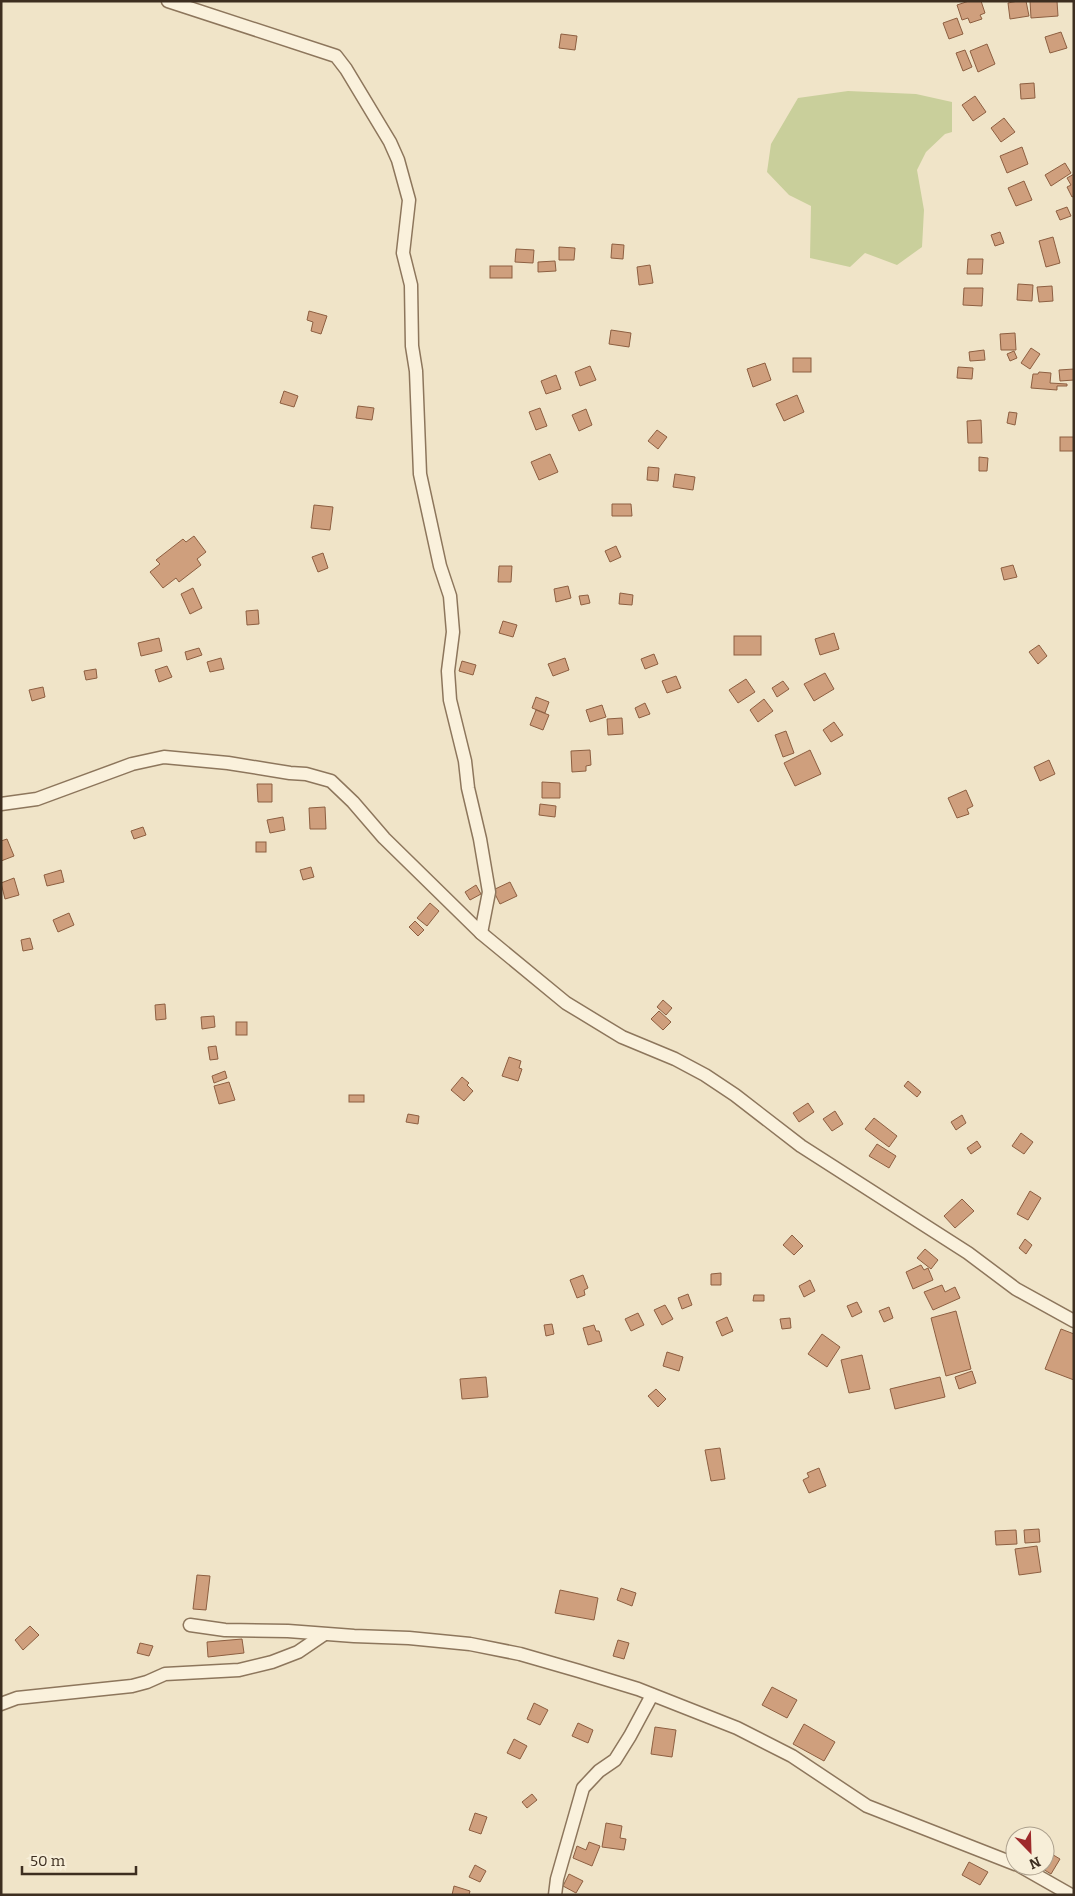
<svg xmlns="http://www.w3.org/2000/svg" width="1075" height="1896" viewBox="0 0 1075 1896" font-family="Bitter,serif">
<rect width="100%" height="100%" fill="#f0e4c8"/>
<path fill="#c9cf9b" d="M 848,91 L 916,94 L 952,102 L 952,132 L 945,134 L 926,152 L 917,170 L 924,210 L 922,247 L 897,265 L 865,253 L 850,267 L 810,258 L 811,206 L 789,195 L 767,172 L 771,144 L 798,98 Z"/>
<g fill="#cf9f7d" stroke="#8d5f41">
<path d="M 969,1 L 981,1 L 985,13 L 980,15 L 982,19 L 970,23 L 968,18 L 962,20 L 957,5 Z"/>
<path d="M 1018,1 L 1026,1 L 1029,16 L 1010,19 L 1008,3 Z"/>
<path d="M 1030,1 L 1057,1 L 1058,16 L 1031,18 Z"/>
<path d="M 957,18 L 963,34 L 949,39 L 943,23 Z"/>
<path d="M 1061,32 L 1067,48 L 1050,53 L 1045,37 Z"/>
<path d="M 561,34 L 577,36 L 575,50 L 559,48 Z"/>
<path d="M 987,44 L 995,64 L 978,72 L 970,51 Z"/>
<path d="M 965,50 L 972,67 L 963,71 L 956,53 Z"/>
<path d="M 1034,83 L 1035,98 L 1021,99 L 1020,84 Z"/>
<path d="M 975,96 L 986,112 L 973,121 L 962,105 Z"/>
<path d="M 1004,118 L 1015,132 L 1001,142 L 991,128 Z"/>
<path d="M 1022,147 L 1028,164 L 1007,173 L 1000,156 Z"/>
<path d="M 1065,163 L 1071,173 L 1051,186 L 1045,175 Z"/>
<path d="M 1074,174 L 1074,196 L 1072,197 L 1067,187 L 1071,185 L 1067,178 Z"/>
<path d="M 1024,181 L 1032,200 L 1016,206 L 1008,188 Z"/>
<path d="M 1067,207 L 1071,216 L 1060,220 L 1056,211 Z"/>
<path d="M 1000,232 L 1004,243 L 995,246 L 991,235 Z"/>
<path d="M 1053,237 L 1060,263 L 1046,267 L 1039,241 Z"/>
<path d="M 612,244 L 624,245 L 623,259 L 611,258 Z"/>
<path d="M 559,247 L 575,248 L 574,260 L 559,260 Z"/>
<path d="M 516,249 L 534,250 L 533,263 L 515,262 Z"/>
<path d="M 968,259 L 983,259 L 982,274 L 967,274 Z"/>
<path d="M 555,261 L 556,271 L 538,272 L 538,262 Z"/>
<path d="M 650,265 L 653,283 L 639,285 L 637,267 Z"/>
<rect x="490" y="266" width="22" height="12"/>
<path d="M 1018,284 L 1033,285 L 1032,301 L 1017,300 Z"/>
<path d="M 1052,286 L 1053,301 L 1039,302 L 1037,287 Z"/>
<path d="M 964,288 L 983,288 L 982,306 L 963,305 Z"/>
<path d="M 309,311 L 327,316 L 321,334 L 311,331 L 313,322 L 307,320 Z"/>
<path d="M 611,330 L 631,333 L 629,347 L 609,344 Z"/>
<path d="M 1015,333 L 1016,350 L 1001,350 L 1000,334 Z"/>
<path d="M 1031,348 L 1040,354 L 1030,369 L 1021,363 Z"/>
<path d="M 984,350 L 985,360 L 970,361 L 969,352 Z"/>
<path d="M 1014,351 L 1017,358 L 1010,361 L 1007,354 Z"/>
<rect x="793" y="358" width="18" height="14"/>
<path d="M 765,363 L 771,380 L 753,387 L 747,369 Z"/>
<path d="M 590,366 L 596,380 L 580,386 L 575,372 Z"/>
<path d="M 958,367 L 973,368 L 972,379 L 957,378 Z"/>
<path d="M 1074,369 L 1074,380 L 1060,381 L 1059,370 Z"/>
<path d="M 1039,372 L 1051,373 L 1050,383 L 1067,384 L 1067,386 L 1057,386 L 1057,390 L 1031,388 L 1033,374 L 1038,374 Z"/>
<path d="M 556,375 L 561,389 L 546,394 L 541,381 Z"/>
<path d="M 284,391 L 298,396 L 294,407 L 280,403 Z"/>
<path d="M 797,395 L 804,412 L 784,421 L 776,404 Z"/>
<path d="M 358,406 L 374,408 L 372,420 L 356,418 Z"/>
<path d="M 540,408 L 547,426 L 536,430 L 529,412 Z"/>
<path d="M 586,409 L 592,425 L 579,431 L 572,415 Z"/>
<path d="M 1009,412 L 1017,413 L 1015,425 L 1007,423 Z"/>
<path d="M 981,420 L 982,443 L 968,443 L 967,421 Z"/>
<path d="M 657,430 L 667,437 L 658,449 L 648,441 Z"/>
<rect x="1060" y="437" width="14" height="14"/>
<path d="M 550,454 L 558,472 L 539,480 L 531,462 Z"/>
<path d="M 979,457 L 988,458 L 987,471 L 979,471 Z"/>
<path d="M 648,467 L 659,468 L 658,481 L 647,480 Z"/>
<path d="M 675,474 L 695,477 L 693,490 L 673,487 Z"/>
<path d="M 612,504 L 631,504 L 632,516 L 612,516 Z"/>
<path d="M 314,505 L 333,507 L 330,530 L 311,528 Z"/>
<path d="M 194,536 L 206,552 L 197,559 L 201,565 L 179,582 L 176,578 L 163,588 L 150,572 L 160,564 L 156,560 L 183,539 L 186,542 Z"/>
<path d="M 616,546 L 621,557 L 610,562 L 605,551 Z"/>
<path d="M 323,553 L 328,568 L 318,572 L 312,557 Z"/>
<path d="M 1013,565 L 1017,577 L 1004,580 L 1001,568 Z"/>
<path d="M 499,566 L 512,566 L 511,582 L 498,582 Z"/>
<path d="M 568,586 L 571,598 L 556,602 L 554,589 Z"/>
<path d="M 193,588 L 202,608 L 190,614 L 181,594 Z"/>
<path d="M 620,593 L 633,595 L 632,605 L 619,604 Z"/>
<path d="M 588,595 L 590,603 L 581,605 L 579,596 Z"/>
<path d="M 258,610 L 259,624 L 247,625 L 246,611 Z"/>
<path d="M 503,621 L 517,625 L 513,637 L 499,633 Z"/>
<path d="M 834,633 L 839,649 L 820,655 L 815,639 Z"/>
<rect x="734" y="636" width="27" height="19"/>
<path d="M 159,638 L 162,651 L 141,656 L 138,643 Z"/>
<path d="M 1039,645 L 1047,656 L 1038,664 L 1029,652 Z"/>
<path d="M 199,648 L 202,655 L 187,660 L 185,652 Z"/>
<path d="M 654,654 L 658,664 L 645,669 L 641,659 Z"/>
<path d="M 221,658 L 224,669 L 210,672 L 207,662 Z"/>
<path d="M 565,658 L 569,670 L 553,676 L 548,664 Z"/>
<path d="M 462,661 L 476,665 L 473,675 L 459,671 Z"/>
<path d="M 167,666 L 172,677 L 159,682 L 155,670 Z"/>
<path d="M 96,669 L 97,678 L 86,680 L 84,671 Z"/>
<path d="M 825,673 L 834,689 L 814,701 L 804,684 Z"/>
<path d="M 676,676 L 681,688 L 667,693 L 662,681 Z"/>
<path d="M 746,679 L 755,692 L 738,703 L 729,690 Z"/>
<path d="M 783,681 L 789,689 L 777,697 L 772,688 Z"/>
<path d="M 43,687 L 45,697 L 32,701 L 29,690 Z"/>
<path d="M 536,697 L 549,702 L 545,713 L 532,708 Z"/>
<path d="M 764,699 L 773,711 L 758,722 L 750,710 Z"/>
<path d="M 645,703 L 650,714 L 639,718 L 635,708 Z"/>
<path d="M 602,705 L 606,717 L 590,722 L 586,710 Z"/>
<path d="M 536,710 L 549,715 L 543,730 L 530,725 Z"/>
<path d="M 622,718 L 623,734 L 608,735 L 607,719 Z"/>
<path d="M 834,722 L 843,735 L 831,742 L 823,730 Z"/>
<path d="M 786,731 L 794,753 L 783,757 L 775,735 Z"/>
<path d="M 590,750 L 591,765 L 586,766 L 586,771 L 572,772 L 571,751 Z"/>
<path d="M 810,750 L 821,774 L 795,786 L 784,763 Z"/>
<path d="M 1049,760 L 1055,774 L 1040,781 L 1034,767 Z"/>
<path d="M 542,782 L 560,783 L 560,798 L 542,798 Z"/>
<path d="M 257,784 L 272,784 L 272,802 L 258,802 Z"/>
<path d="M 966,790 L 973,806 L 967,809 L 969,814 L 957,818 L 948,798 Z"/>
<path d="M 540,804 L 556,806 L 555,817 L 539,815 Z"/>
<path d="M 325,807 L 326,829 L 310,829 L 309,808 Z"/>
<path d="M 283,817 L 285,830 L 270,833 L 267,820 Z"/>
<path d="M 143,827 L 146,835 L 134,839 L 131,831 Z"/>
<path d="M 7,839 L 14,856 L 1,861 L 1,841 Z"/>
<rect x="256" y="842" width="10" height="10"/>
<path d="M 311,867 L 314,877 L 303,880 L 300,870 Z"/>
<path d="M 61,870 L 64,882 L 47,886 L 44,875 Z"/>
<path d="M 14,878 L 19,895 L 5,899 L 1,883 Z"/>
<path d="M 510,882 L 517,896 L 500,904 L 493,890 Z"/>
<path d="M 476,885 L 481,894 L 470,900 L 465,892 Z"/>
<path d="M 430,903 L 439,911 L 427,926 L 417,918 Z"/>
<path d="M 69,913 L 74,925 L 58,932 L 53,920 Z"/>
<path d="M 415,921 L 424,930 L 418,936 L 409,927 Z"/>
<path d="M 30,938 L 33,949 L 23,951 L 21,940 Z"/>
<path d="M 663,1000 L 672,1008 L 666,1015 L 657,1007 Z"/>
<path d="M 165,1004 L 166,1019 L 156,1020 L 155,1005 Z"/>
<path d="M 659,1011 L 671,1022 L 663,1030 L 651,1019 Z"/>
<path d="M 214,1016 L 215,1027 L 202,1029 L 201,1017 Z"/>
<rect x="236" y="1022" width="11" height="13"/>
<path d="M 216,1046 L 218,1059 L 210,1060 L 208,1047 Z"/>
<path d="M 509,1057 L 521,1061 L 519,1068 L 522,1069 L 518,1081 L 502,1076 Z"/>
<path d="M 225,1071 L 227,1078 L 214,1083 L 212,1076 Z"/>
<path d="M 462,1077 L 469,1083 L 467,1085 L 473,1091 L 464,1101 L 451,1090 Z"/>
<path d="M 908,1081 L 921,1092 L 917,1097 L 904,1086 Z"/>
<path d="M 229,1082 L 235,1100 L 219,1104 L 214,1086 Z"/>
<rect x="349" y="1095" width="15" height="7"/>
<path d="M 808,1103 L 814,1112 L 799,1122 L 793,1113 Z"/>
<path d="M 835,1111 L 843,1124 L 832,1131 L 823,1119 Z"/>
<path d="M 408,1114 L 419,1116 L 418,1124 L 406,1122 Z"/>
<path d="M 962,1115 L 966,1123 L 956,1130 L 951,1122 Z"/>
<path d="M 874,1118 L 897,1136 L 889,1147 L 865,1129 Z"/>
<path d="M 1021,1133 L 1033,1142 L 1024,1154 L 1012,1146 Z"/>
<path d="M 977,1141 L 981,1147 L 971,1154 L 967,1148 Z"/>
<path d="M 877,1144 L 896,1156 L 889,1168 L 869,1156 Z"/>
<path d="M 1030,1191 L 1041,1198 L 1028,1220 L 1017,1214 Z"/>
<path d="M 962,1199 L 974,1211 L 955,1228 L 944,1216 Z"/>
<path d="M 792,1235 L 803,1246 L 794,1255 L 783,1245 Z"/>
<path d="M 1025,1239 L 1032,1245 L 1026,1254 L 1019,1248 Z"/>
<path d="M 925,1249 L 938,1260 L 931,1269 L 917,1258 Z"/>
<path d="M 921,1265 L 924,1270 L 928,1268 L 933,1280 L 913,1289 L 906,1272 Z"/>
<path d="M 721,1273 L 721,1285 L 711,1285 L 711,1274 Z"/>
<path d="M 583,1275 L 588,1288 L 584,1290 L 585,1295 L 577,1298 L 570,1280 Z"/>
<path d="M 810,1280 L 815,1291 L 804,1297 L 799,1286 Z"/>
<path d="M 942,1285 L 945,1292 L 955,1287 L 960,1298 L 933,1310 L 924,1292 Z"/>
<path d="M 688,1294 L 692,1305 L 682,1309 L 678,1298 Z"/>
<path d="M 754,1295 L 764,1295 L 764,1301 L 753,1301 Z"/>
<path d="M 857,1302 L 862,1312 L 852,1317 L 847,1306 Z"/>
<path d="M 665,1305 L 673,1319 L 662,1325 L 654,1310 Z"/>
<path d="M 889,1307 L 893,1318 L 884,1322 L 879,1311 Z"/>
<path d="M 956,1311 L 971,1369 L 946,1376 L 931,1318 Z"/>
<path d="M 638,1313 L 644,1325 L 631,1331 L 625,1319 Z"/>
<path d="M 727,1317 L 733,1331 L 722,1336 L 716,1322 Z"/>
<path d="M 790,1318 L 791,1328 L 782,1329 L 780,1319 Z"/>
<path d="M 552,1324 L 554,1334 L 546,1336 L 544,1325 Z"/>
<path d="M 594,1325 L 596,1331 L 599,1331 L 602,1341 L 588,1345 L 583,1328 Z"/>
<path d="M 1061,1329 L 1074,1334 L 1074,1380 L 1045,1369 Z"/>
<path d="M 822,1334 L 840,1347 L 827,1367 L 808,1354 Z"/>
<path d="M 667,1352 L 683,1357 L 679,1371 L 663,1366 Z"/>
<path d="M 862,1355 L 870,1389 L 849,1393 L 841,1360 Z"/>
<path d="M 972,1371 L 976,1383 L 959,1389 L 955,1377 Z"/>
<path d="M 486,1377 L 488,1397 L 462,1399 L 460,1379 Z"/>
<path d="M 940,1377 L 945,1397 L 895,1409 L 890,1389 Z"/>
<path d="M 656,1389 L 666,1399 L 658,1407 L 648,1396 Z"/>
<path d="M 720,1448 L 725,1479 L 711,1481 L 705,1450 Z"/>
<path d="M 819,1468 L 826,1486 L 809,1493 L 803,1480 L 809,1477 L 807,1473 Z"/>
<path d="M 1039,1529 L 1040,1542 L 1025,1543 L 1024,1530 Z"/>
<path d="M 1016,1530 L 1017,1544 L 996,1545 L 995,1531 Z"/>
<path d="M 1037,1546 L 1041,1572 L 1019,1575 L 1015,1549 Z"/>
<path d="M 197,1575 L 210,1576 L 206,1610 L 193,1609 Z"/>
<path d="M 621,1588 L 636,1593 L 632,1606 L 617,1600 Z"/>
<path d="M 560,1590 L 598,1598 L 594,1620 L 555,1613 Z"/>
<path d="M 30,1626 L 39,1635 L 23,1650 L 15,1640 Z"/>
<path d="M 242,1639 L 244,1653 L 208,1657 L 207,1642 Z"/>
<path d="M 618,1640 L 629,1643 L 624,1659 L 613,1656 Z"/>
<path d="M 140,1643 L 153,1646 L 149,1656 L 137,1653 Z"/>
<path d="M 772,1687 L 797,1700 L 787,1718 L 762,1705 Z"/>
<path d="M 534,1703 L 548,1710 L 540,1725 L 527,1719 Z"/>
<path d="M 578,1723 L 593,1730 L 588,1743 L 572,1736 Z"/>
<path d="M 804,1724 L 835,1742 L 824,1761 L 793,1744 Z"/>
<path d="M 655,1727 L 676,1730 L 672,1757 L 651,1754 Z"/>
<path d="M 514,1739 L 527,1746 L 520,1759 L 507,1753 Z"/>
<path d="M 532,1794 L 537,1800 L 527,1808 L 522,1802 Z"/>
<path d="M 475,1813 L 487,1817 L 481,1834 L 469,1830 Z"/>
<path d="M 606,1823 L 622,1826 L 620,1838 L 626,1839 L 624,1850 L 602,1847 Z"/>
<path d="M 589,1842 L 600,1846 L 592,1866 L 573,1858 L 577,1846 L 586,1850 Z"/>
<path d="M 1045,1850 L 1060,1859 L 1051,1874 L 1038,1866 L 1045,1866 Z"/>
<path d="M 969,1862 L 988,1872 L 980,1885 L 962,1875 Z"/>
<path d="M 475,1865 L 486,1871 L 480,1882 L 469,1877 Z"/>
<path d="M 569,1874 L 583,1881 L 576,1893 L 563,1886 Z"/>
<path d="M 454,1886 L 470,1891 L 469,1895 L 452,1895 Z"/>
</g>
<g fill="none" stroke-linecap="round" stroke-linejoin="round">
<g stroke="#8d765c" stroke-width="15">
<g id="minor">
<path d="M 168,1 L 336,56 L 346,69 L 390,142 L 398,160 L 409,200 L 403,253 L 411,285 L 412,346 L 416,371 L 420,474 L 440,566 L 450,596 L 453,632 L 448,671 L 450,700 L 465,761 L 468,788 L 480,839 L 489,892 L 481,933"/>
<path d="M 1,804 L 37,799 L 132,764 L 164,757 L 228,763 L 290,773 L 306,774 L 331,781 L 353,802 L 384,838 L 481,933 L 566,1003 L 622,1037 L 675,1059 L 705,1075 L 735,1095 L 801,1146 L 968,1253 L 1016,1289 L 1074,1321"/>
<path d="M 190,1625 L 225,1630 L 288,1631 L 354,1636 L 409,1638 L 470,1644 L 520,1654 L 579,1671 L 638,1689 L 737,1728 L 792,1756 L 867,1806 L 1015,1864"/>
<path d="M 1,1704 L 17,1698 L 132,1686 L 147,1682 L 165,1674 L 239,1670 L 272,1662 L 298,1652 L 323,1635"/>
<path d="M 1020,1866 L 1071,1895"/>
<path d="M 555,1895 L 557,1879 L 583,1788 L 599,1771 L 615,1760 L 630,1736 L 652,1695"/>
</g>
</g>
<use href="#minor" stroke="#faf1dc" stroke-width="12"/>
</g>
<rect width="1075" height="1896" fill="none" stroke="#3d2e20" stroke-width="5"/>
<g transform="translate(1030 1851) rotate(157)"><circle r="24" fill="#f7eed8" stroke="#ada18e"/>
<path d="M0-4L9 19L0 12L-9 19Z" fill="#9e2a2b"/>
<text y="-8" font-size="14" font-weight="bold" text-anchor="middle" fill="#3d2e20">N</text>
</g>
<path d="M22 1866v8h114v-8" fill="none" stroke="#3d2e20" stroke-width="2.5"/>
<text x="30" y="1866" font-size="15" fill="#3d2e20" stroke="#f7eed8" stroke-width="4" paint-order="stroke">50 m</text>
</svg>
